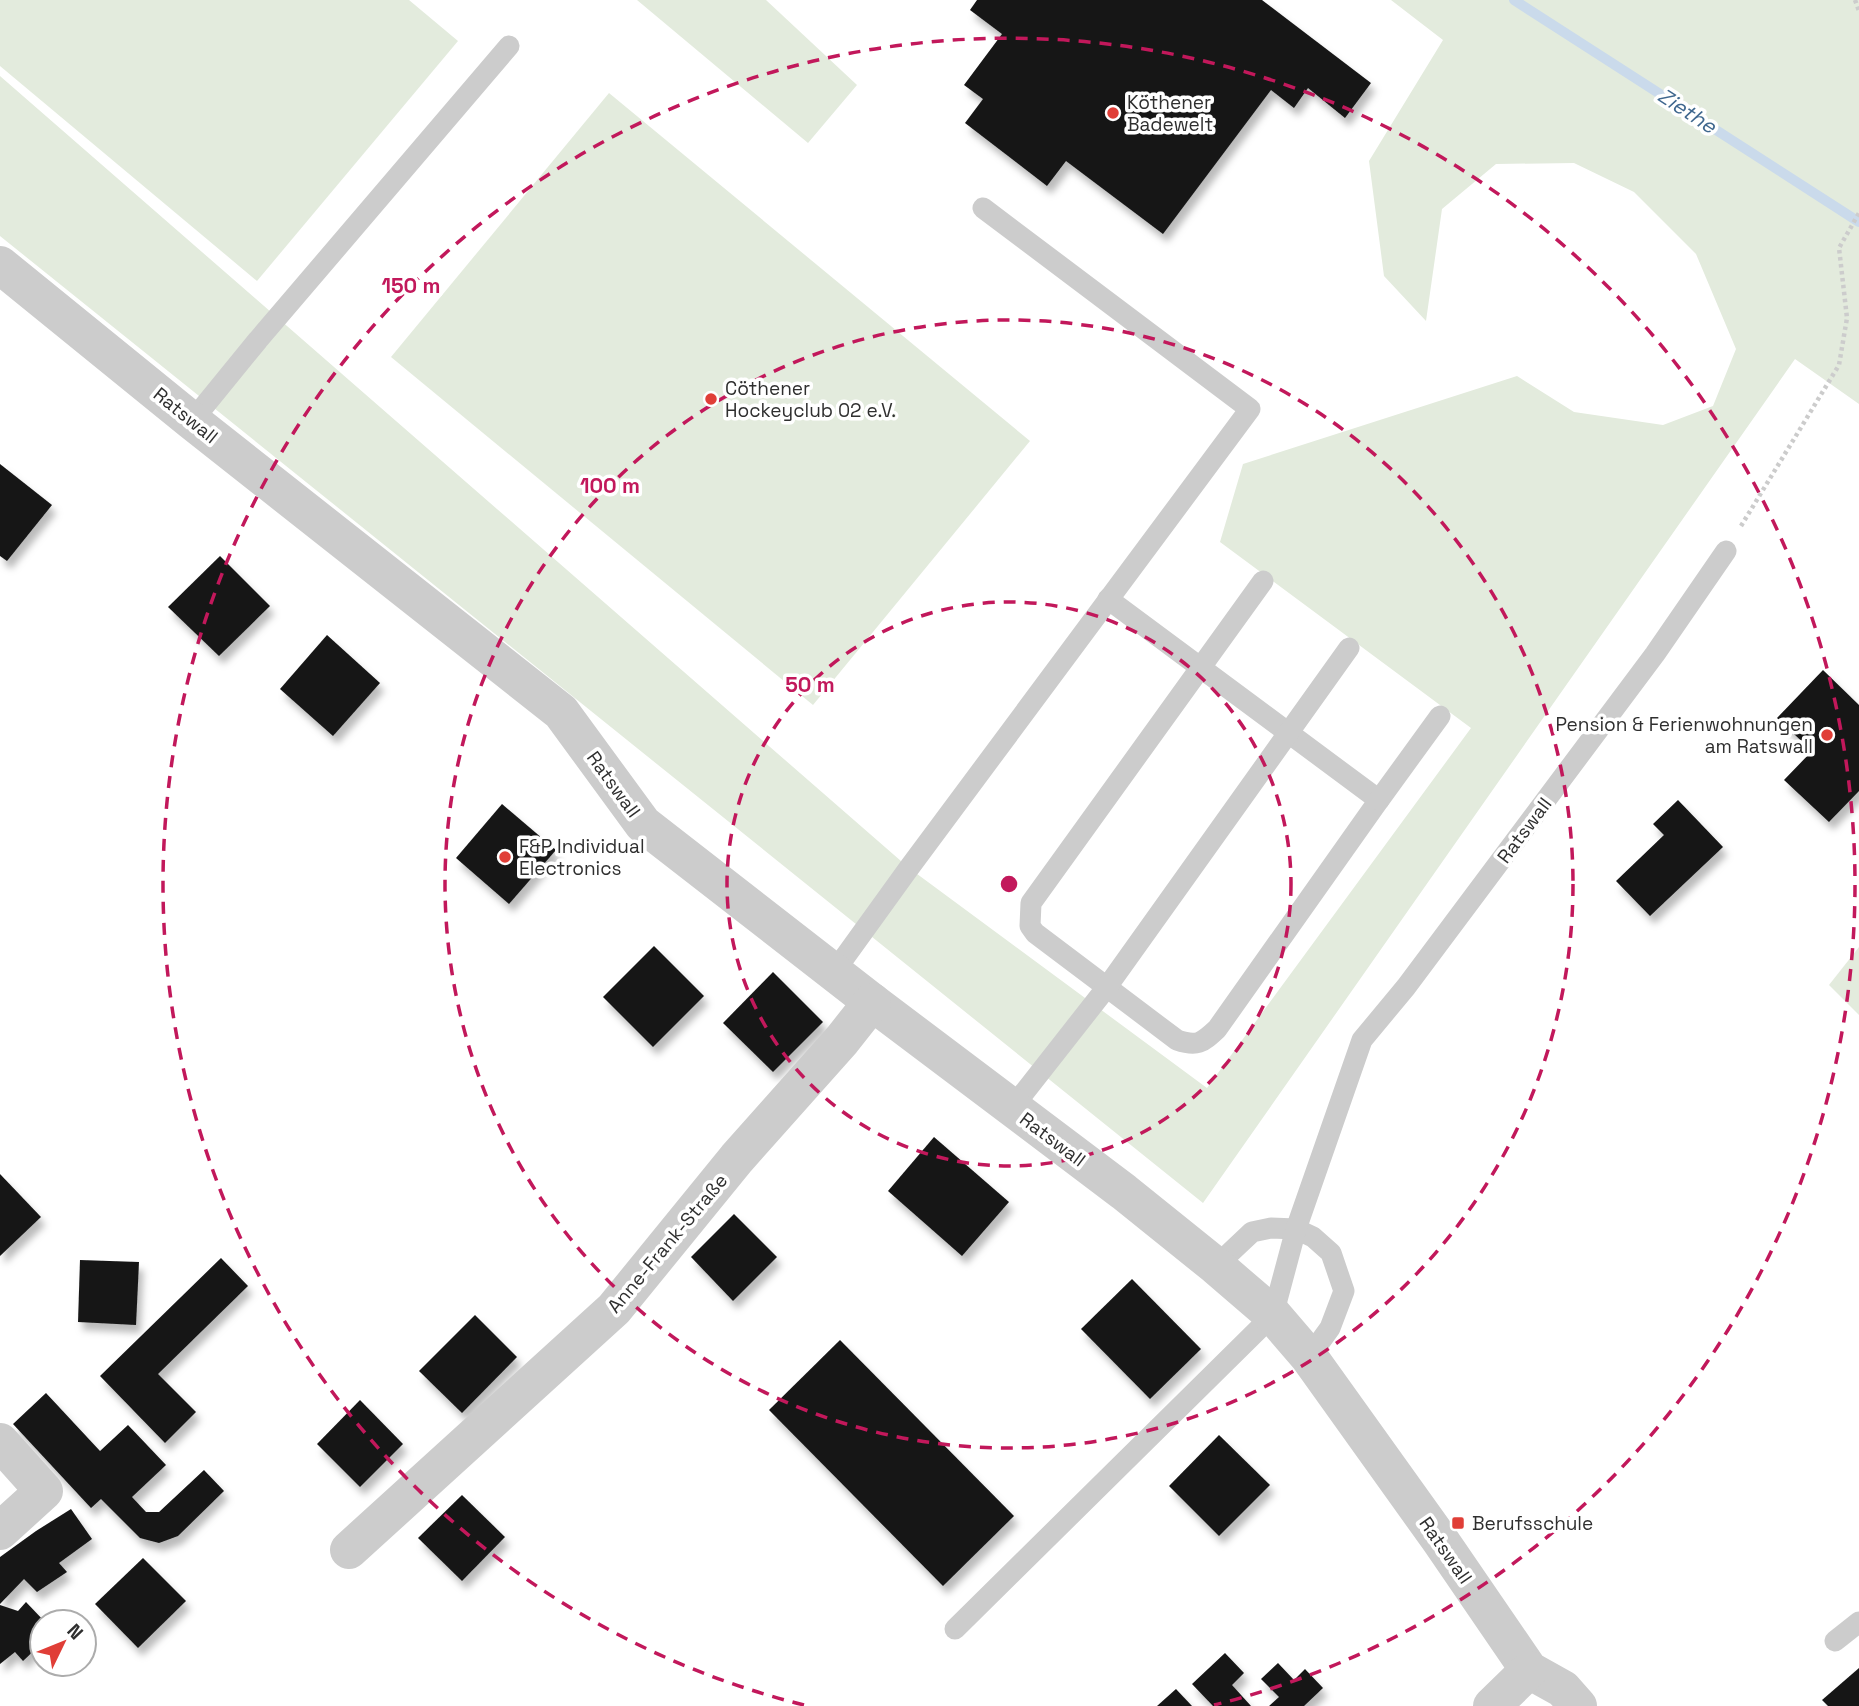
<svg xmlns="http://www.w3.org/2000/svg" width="1859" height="1706" viewBox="0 0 1859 1706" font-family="'Space Grotesk',sans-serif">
<defs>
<filter id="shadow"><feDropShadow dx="4.5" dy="8" stdDeviation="3.5" flood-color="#0004"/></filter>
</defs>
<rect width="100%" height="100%" fill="#fff"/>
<g fill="#e3ebdd">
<path d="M 0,0 L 409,0 L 458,41 L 257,281 L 0,66 Z"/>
<path d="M 637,0 L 766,0 L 857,85 L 808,143 Z"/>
<path d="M 1391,0 L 1859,0 L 1859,404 L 1795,359 L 1203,1203 L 0,236 L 0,76 L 909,868 L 1207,1088 L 1471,728 L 1220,542 L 1243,464 L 1517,376 L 1574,412 L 1663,425 L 1713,406 L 1736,349 L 1696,254 L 1634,192 L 1574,163 L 1496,164 L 1442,209 L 1426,321 L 1384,276 L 1369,161 L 1443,40 Z"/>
<path d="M 609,93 L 1030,441 L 813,705 L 391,357 Z"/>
<path d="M 1859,947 L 1859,1015 L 1829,985 Z"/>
</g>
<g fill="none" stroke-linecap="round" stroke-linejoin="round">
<path stroke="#cadaeb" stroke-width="10" d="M 1514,0 L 1859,222"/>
</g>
<g fill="#161616" filter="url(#shadow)">
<path d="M 977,0 L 1262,0 L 1371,83 L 1345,118 L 1308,88 L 1294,108 L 1271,90 L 1163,234 L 1066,161 L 1047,186 L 965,123 L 983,99 L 964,85 L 1002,34 L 970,10 Z"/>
<path d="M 0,464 L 52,505 L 7,561 L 0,556 Z"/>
<path d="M 220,556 L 270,606 L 219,656 L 168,607 Z"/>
<path d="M 327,635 L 380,683 L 333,736 L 280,689 Z"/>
<path d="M 1823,670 L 1859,705 L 1859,791 L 1829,822 L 1784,780 L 1812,751 L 1777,718 Z"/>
<path d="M 1678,800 L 1723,847 L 1650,916 L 1616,881 L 1664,835 L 1653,824 Z"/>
<path d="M 502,804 L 556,850 L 509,904 L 456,858 Z"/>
<path d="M 654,946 L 704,996 L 653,1047 L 603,997 Z"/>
<path d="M 773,972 L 823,1022 L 773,1072 L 723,1023 Z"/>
<path d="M 934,1137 L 1009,1202 L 962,1256 L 888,1191 Z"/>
<path d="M 0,1174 L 41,1217 L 0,1256 Z"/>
<path d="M 734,1214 L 777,1257 L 733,1301 L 691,1257 Z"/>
<path d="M 221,1258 L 248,1286 L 158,1374 L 196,1412 L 165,1443 L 100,1376 Z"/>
<path d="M 80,1260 L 139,1262 L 136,1325 L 78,1322 Z"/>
<path d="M 1132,1279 L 1201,1349 L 1150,1399 L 1081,1329 Z"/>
<path d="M 475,1315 L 517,1357 L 462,1413 L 419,1371 Z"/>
<path d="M 840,1340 L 1014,1516 L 943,1586 L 769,1410 Z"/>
<path d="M 46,1393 L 100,1451 L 128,1425 L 166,1465 L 132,1497 L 146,1512 L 159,1512 L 204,1470 L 224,1491 L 178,1536 L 159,1543 L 140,1538 L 101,1499 L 91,1508 L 13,1424 Z"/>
<path d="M 360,1400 L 403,1444 L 360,1487 L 317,1444 Z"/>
<path d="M 1219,1435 L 1270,1485 L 1219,1536 L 1169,1486 Z"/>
<path d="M 462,1495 L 505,1537 L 462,1581 L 418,1538 Z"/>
<path d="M 71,1509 L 92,1539 L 59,1563 L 67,1572 L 37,1592 L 24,1579 L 0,1604 L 0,1557 L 36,1531 Z"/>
<path d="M 143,1558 L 186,1601 L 138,1648 L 95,1604 Z"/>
<path d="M 26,1602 L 45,1622 L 42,1622 L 42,1643 L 23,1661 L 15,1652 L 0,1664 L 0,1605 L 18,1611 Z"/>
<path d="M 1225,1653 L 1244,1673 L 1232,1685 L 1251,1706 L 1213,1706 L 1192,1684 Z"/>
<path d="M 1278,1663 L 1294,1680 L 1305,1669 L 1323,1688 L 1304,1706 L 1269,1706 L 1279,1697 L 1261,1679 Z"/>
<path d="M 1859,1668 L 1859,1706 L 1828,1706 L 1822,1700 Z"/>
<path d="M 1176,1689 L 1192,1706 L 1157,1706 Z"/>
</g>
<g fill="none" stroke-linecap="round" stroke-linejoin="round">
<g stroke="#ccc" stroke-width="4.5" stroke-dasharray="3.5 3.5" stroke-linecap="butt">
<path d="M 1855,0 L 1859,11"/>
<path d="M 1741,526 L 1839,365 L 1847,318 L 1839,248 L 1859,213"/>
</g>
<g stroke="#ccc" stroke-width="21">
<path d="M 192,421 L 258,340 L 509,46"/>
<path d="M 1108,599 C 1198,666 1288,733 1379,800 L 1217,1029 C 1202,1043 1197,1047 1177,1040 L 1035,933 L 1030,926 L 1031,903 L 1263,581"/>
<path d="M 1379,800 L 1440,716"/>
<path d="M 834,972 L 909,868 L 1250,409 L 983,208"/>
<path d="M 1012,1108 L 1107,987 L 1349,648"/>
<path d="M 1216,1266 L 1252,1232 L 1271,1228 L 1296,1229 L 1313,1237 L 1331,1253 L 1344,1291 L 1330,1328 L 1309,1357"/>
<path d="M 955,1629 L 1273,1315 L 1296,1229 L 1362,1040 L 1406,987 L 1655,654 L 1726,551"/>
<path d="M 1835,1641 L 1859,1622"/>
</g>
<g stroke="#ccc" stroke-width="38">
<path d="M 0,265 L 192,421 L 561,712 L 643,824 L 872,1002 L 1124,1192 L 1216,1266 L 1273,1315 L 1309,1357 L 1440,1540 L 1529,1670 L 1563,1689 L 1578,1706"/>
<path d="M 0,1442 L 44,1491 L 0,1531"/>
<path d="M 349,1550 L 614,1309 L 737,1158 L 842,1040 L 872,1002"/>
<path d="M 1492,1706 L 1529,1670"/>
</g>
</g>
<g fill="none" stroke="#c2185b" stroke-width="3.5" stroke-dasharray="12 9">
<circle cx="1009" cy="884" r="282"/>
<circle cx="1009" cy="884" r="564"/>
<path d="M804 1705A846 846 0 1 1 1214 1705"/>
</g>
<g fill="#e03e37" stroke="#fff" stroke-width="2.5">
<circle cx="1113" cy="113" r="7"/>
<circle cx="711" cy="399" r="7"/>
<circle cx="1827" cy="735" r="7"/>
<circle cx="505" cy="857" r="7"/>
<rect x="1451" y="1516" width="14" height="14" rx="3.5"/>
</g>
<g text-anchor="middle" stroke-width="7" stroke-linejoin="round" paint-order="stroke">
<g font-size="19" fill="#2f2f2f" stroke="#fff" text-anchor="start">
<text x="1127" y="109">Köthener<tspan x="1127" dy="22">Badewelt</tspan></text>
<text x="725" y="395">Cöthener<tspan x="725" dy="22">Hockeyclub 02 e.V.</tspan></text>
<text x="1813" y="731" text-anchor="end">Pension &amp; Ferienwohnungen<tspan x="1813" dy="22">am Ratswall</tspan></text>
<text x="519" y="853">F&amp;P Individual<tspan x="519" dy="22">Electronics</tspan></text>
<text x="1472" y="1530">Berufsschule</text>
</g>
<g font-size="19" fill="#2f2f2f" stroke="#fff">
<text transform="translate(186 415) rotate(39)" y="7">Ratswall</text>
<text transform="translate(614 784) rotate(54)" y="7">Ratswall</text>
<text transform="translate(1524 830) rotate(-53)" y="7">Ratswall</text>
<text transform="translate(1053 1139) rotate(37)" y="7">Ratswall</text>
<text transform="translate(667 1243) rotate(-50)" y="7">Anne-Frank-Straße</text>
<text transform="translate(1446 1550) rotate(55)" y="7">Ratswall</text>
</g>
<g font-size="21" font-style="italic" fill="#3f678e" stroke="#fff">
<text transform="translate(1687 111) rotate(33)" y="7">Ziethe</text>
</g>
</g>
<circle cx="1009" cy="884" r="10" fill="#c2185b" stroke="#fff" stroke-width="3.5"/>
<g font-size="21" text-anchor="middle" font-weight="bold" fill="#c2185b" stroke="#fff" stroke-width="7" stroke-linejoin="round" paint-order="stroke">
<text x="411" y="293">150 m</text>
<text x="610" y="493">100 m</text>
<text x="810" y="692">50 m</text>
</g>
<g transform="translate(63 1643) rotate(47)"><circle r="33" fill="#ffffff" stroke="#acacac" stroke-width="2"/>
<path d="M0-5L12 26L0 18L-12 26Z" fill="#e03e37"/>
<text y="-10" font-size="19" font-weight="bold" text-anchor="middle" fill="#2f2f2f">N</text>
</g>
</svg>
